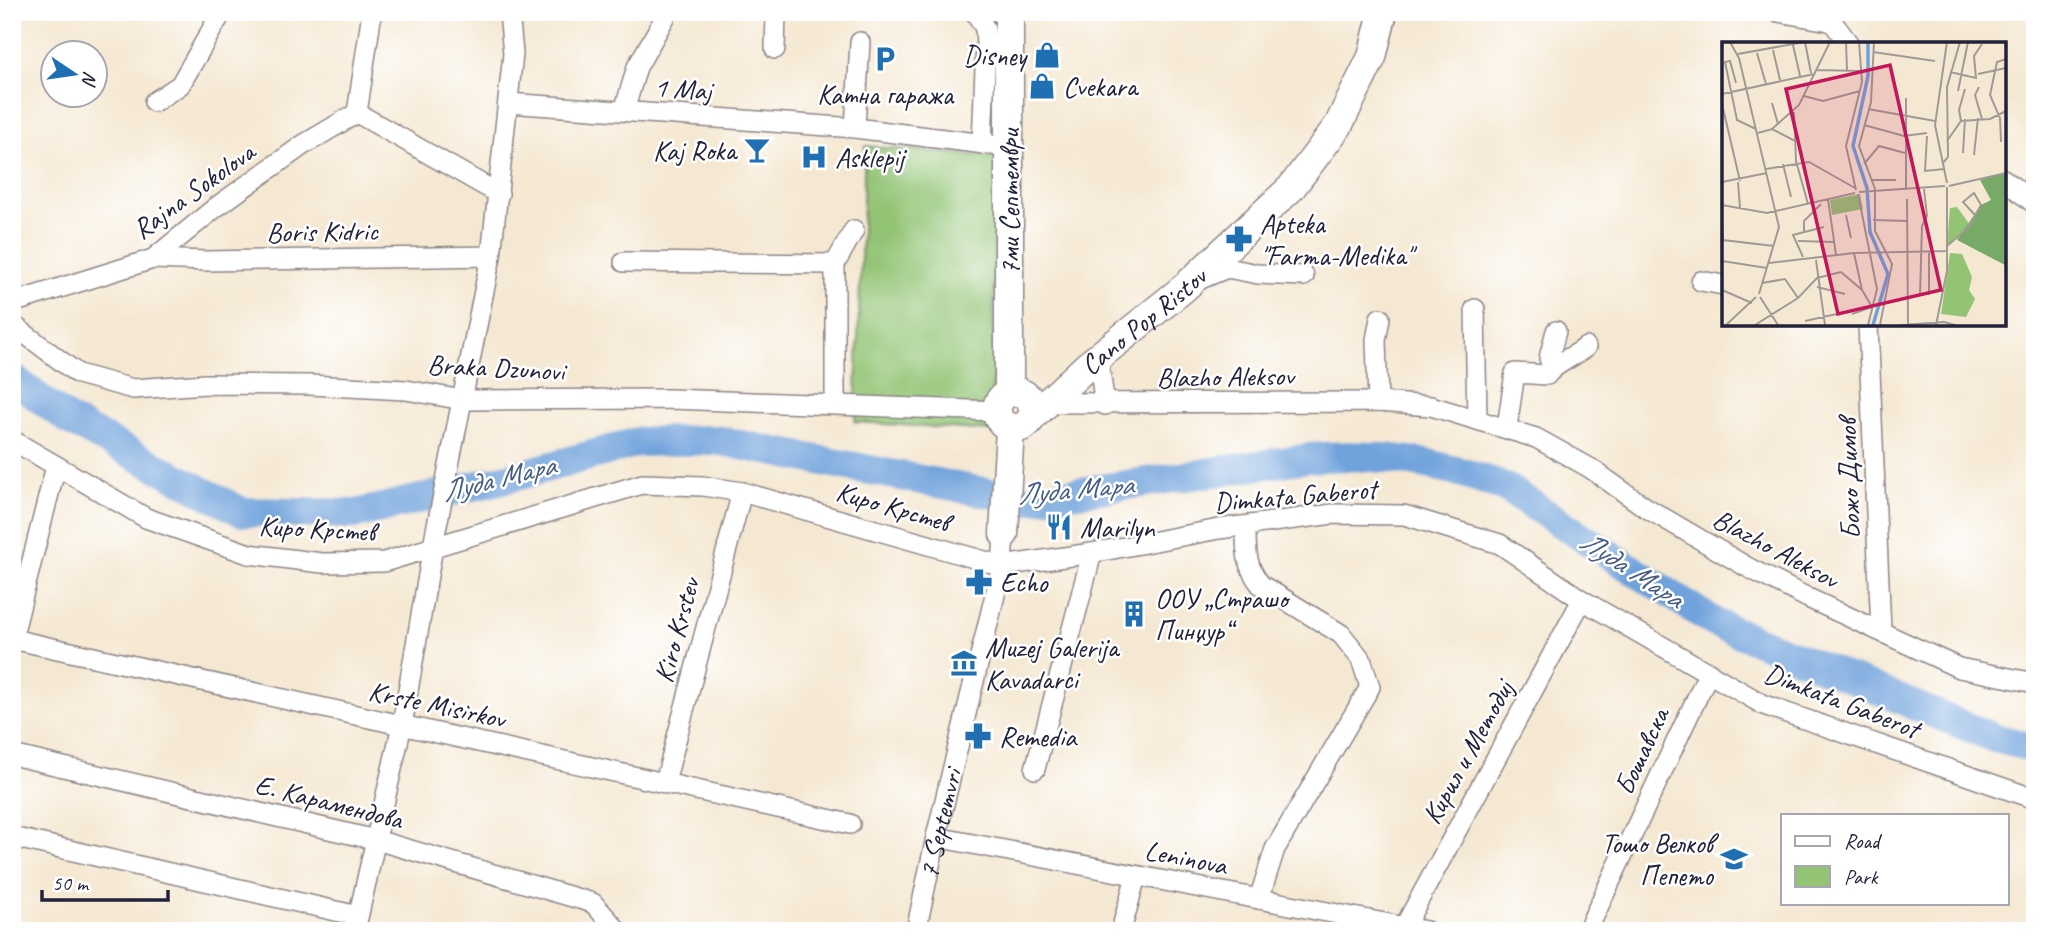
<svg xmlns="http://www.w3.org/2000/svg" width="2047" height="943" viewBox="0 0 2047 943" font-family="Caveat,sans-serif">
<rect width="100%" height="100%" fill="#fff"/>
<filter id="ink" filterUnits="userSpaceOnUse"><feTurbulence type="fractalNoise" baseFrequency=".0143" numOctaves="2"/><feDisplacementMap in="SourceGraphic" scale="14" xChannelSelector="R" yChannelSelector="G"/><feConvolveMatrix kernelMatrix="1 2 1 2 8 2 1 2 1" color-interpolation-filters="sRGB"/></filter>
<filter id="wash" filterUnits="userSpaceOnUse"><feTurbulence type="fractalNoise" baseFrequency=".00686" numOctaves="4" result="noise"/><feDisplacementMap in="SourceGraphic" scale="28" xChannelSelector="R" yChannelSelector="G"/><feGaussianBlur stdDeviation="1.57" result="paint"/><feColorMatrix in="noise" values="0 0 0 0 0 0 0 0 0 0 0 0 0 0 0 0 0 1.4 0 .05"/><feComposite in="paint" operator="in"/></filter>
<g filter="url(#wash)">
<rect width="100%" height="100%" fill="#f5e8d2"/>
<path fill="#93c474" stroke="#5a7358" stroke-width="2" d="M 865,146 L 996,157 L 992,431 L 855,422 Z"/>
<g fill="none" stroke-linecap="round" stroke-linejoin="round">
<path stroke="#70a2db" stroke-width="30" d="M 12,378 L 70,421 L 242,512 L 356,514 L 520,475 L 638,442 L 715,440 L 1025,500 L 1308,458 C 1377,452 1444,462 1508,489 L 1715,623 L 1994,738 L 2035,748"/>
</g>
</g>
<g filter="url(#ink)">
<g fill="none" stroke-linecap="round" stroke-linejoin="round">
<g stroke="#8c8586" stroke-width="22">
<g id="street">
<path d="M 975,12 L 985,28 L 986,43 L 982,144"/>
<path d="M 1778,12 L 1829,21"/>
<path d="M 1825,12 L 1849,44"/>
<path d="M 775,49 L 776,12"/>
<path d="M 154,102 L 180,85 L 222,12"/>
<path d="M 508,103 L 855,128 L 1009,147"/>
<path d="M 624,111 L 637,67 L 668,12"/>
<path d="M 357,113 L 499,194"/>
<path d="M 357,113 L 372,12"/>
<path d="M 855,128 L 860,42"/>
<path d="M 2003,179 L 2035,204"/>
<path d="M 153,259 L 206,261 L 491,256"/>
<path d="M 624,262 L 835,264"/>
<path d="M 1203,278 L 1227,268 L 1258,274 L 1304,276"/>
<path d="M 1701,281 L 1723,285"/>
<path d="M 12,303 L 153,259 L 215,208 L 303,145 L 357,113"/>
<path d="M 1475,309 L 1477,418"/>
<path d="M 12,324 L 78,374 L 133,389 L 206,384 L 310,385 L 406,390 L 463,400 L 670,399 L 997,411"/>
<path d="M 1868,324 L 1881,631"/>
<path d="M 1098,357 L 1105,405"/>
<path d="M 1552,367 L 1549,358 L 1556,331"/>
<path d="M 1378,402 L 1376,340 L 1380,318"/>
<path d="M 835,403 L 835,264 L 854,230"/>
<path d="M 1043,403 L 1378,402 L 1431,406 L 1536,438 L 1590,468 L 1645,507 L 1747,567 L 1808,598 L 1959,668 L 2035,683"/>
<path d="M 1507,427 L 1515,373 L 1547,375 C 1555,363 1574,357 1586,347"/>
<path d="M 12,440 L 146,518 L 249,554 L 322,563 L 384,562 L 642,484 L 703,486 L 742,492 L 1002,566 L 1092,553 L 1219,529 L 1333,514 L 1404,515 L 1500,544 L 1582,600 L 1764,705 L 2035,799"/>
<path d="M 1246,526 C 1246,549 1245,566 1261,585 L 1341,634 L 1361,659 L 1370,687 L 1275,849 L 1259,899"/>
<path d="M 12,639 L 850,824"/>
<path d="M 12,639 L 56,466"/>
<path d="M 12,755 L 376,840 L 593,903 L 618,931"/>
<path d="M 1035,769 L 1092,553"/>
<path d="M 665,782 L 742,492"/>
<path d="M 12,837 L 358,916"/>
<path d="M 936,837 L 1426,931"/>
<path d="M 355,931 L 402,725 L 435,535 L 491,256 L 513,54 L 509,12"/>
<path id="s1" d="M 916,931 L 936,837 L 1002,566 L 1004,534"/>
<path d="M 1121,931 L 1136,876"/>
<path d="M 1402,931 L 1582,600"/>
<path d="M 1587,931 L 1709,672"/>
</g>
</g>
<g stroke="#8c8586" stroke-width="31">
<g id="secondary">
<circle cx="1015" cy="410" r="18"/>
<path d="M 1009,392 L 1009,12"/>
<path id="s2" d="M 1032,417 L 1087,366 L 1184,288 L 1291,188 L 1338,126 L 1372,57 L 1383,12"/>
<path d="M 1004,534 L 1010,429"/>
</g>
</g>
<use href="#street" stroke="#fff" stroke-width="19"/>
<use href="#secondary" stroke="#fff" stroke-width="28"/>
</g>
</g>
<defs>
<g id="shop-bare" transform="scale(2.1)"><path d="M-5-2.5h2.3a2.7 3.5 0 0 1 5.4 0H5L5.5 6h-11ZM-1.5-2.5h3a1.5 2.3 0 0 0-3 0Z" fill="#1f6fb2" stroke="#fff" stroke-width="2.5" paint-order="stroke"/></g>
<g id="parking-bare" transform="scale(2.1)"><path d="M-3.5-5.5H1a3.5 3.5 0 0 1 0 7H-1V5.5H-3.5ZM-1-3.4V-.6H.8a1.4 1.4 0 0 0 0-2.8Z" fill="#1f6fb2" stroke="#fff" stroke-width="2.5" paint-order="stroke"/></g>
<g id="bar-bare" transform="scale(2.1)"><path d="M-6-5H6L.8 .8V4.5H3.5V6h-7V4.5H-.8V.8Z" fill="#1f6fb2" stroke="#fff" stroke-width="2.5" paint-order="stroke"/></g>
<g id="hospital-bare" transform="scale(2.1)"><path d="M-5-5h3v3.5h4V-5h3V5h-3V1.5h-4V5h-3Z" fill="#1f6fb2" stroke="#fff" stroke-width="2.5" paint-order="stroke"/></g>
<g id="pharmacy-bare" transform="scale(2.1)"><path d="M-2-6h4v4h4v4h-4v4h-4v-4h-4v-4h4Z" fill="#1f6fb2" stroke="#fff" stroke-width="2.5" paint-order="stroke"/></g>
<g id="restaurant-bare" transform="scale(2.1)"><path d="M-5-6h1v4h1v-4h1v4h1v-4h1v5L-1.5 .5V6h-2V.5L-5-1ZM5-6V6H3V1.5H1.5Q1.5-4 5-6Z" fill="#1f6fb2" stroke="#fff" stroke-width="2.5" paint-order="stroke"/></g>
<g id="building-bare" transform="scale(2.1)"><path d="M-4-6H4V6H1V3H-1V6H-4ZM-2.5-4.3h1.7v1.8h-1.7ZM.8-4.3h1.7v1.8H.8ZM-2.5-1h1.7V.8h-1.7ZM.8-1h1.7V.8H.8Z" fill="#1f6fb2" stroke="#fff" stroke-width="2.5" paint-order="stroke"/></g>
<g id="museum-bare" transform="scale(2.1)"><path d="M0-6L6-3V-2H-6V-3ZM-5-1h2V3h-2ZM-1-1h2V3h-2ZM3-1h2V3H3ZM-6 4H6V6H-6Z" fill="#1f6fb2" stroke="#fff" stroke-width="2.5" paint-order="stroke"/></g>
<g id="school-bare" transform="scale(2.1)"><path d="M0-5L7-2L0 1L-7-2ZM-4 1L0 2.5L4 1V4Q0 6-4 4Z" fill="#1f6fb2" stroke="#fff" stroke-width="2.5" paint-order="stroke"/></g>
</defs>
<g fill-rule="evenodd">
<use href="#shop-bare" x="1047" y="55"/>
<use href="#parking-bare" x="885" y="59"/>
<use href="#shop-bare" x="1042" y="86"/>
<use href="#bar-bare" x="757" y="150"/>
<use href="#hospital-bare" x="814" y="157"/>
<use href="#pharmacy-bare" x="1239" y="239"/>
<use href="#restaurant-bare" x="1059" y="527"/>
<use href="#pharmacy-bare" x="979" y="582"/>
<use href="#building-bare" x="1134" y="614"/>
<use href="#museum-bare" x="964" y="663"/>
<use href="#pharmacy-bare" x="978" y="736"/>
<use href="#school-bare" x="1734" y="859"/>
</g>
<g text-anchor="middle" stroke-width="5" stroke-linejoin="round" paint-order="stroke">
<g font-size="28" fill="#22223b" stroke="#fff" text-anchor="start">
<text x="1026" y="65" text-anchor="end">Disney</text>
<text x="1063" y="96">Cvekara</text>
<text x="885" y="104" text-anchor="middle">Катна гаража</text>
<text x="736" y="160" text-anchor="end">Kaj Roka</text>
<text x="835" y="167">Asklepij</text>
<text x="1260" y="233">Apteka<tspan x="1260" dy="32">"Farma-Medika"</tspan></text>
<text x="1080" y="537">Marilyn</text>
<text x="1000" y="592">Echo</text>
<text x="1155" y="608">ООУ „Страшо<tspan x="1155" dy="32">Пинџур“</tspan></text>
<text x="985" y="657">Muzej Galerija<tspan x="985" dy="32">Kavadarci</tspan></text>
<text x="999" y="746">Remedia</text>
<text x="1713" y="853" text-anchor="end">Тошо Велков<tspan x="1713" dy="32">Пепето</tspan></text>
</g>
<g font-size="28" fill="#22223b" stroke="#fff">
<text transform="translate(683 88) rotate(4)" y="10">1 Maj</text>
<text transform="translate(193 190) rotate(-36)" y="10">Rajna Sokolova</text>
<text transform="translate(1009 202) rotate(-90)" y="10">7ми Септември</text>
<text transform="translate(322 231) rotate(-1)" y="10">Boris Kidric</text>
<text dy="10" stroke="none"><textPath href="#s2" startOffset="147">Cano Pop Ristov</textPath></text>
<text transform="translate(496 367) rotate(3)" y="10">Braka Dzunovi</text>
<text transform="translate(1225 376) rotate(-1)" y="10">Blazho Aleksov</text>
<text transform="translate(1848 479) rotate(-92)" y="10">Божо Димов</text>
<text transform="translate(1295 495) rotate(-5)" y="10">Dimkata Gaberot</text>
<text transform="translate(893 506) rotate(16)" y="10">Киро Крстев</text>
<text transform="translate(317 528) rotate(3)" y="10">Киро Крстев</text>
<text transform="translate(1776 548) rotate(28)" y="10">Blazho Aleksov</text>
<text transform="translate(676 630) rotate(-75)" y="10">Kiro Krstev</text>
<text transform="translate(1842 700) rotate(21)" y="10">Dimkata Gaberot</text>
<text transform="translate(437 704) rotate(12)" y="10">Krste Misirkov</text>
<text transform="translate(1641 751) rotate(-65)" y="10">Бошавска</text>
<text transform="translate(1467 752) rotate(-61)" y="10">Кирил и Методиј</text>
<text transform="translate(329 801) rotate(14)" y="10">Е. Карамендова</text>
<text dy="10" stroke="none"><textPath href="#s1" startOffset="110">7 Septemvri</textPath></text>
<text transform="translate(1186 857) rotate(11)" y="10">Leninova</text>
</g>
<g font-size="30" font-style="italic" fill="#455c83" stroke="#fff">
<text transform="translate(498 478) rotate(-14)" y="10">Луда Мара</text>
<text transform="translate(1075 489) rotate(-5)" y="10">Луда Мара</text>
<text transform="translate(1632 569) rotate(33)" y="10">Луда Мара</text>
</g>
</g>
<g transform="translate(1722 42)">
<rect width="284" height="284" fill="#f5e8d2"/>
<path d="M 138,152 L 141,167 L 110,173 L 108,158 ZM 235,165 L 248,183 L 225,204 L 228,166 ZM 228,211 L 240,212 L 250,235 L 247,248 L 253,257 L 244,275 L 219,272 Z" fill="#93c474"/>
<path d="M 283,131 L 283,223 L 235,198 L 259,163 L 269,158 L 258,138 Z" fill="#76aa66"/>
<path fill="none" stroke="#70a2db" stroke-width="3.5" d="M 146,0 L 146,34 L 131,104 L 145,146 L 148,190 L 166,232 L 151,283"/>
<path fill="none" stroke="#a19996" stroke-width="2" d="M 8,0 L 17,16 L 57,185 L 37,252M 83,0 L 89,31M 124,0 L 125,29M 152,0 L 149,60 L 137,104 L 153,147 L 153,189 L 170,222 L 158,283M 71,3 L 78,34M 51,8 L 58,38M 151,10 L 213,19M 35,11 L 44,42M 16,12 L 82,0M 94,28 L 139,29M 228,30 L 254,36 L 252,14 L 260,2M 256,32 L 284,26M 14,41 L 8,19 L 3,20 L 15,78 L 34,87M 257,45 L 253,53 L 260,77M 236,49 L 246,0M 0,52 L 92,32M 82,54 L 101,59 L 138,49M 50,61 L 56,82M 0,62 L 18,139M 146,67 L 213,79M 72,70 L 74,119 L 86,162M 239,79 L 237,68 L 243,47M 142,83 L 182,94 L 205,91M 50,87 L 77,63 L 108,0M 36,91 L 50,87 L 73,99M 205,94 L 203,129 L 222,127M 225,99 L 239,79 L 268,77 L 284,69M 279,100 L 278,76 L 268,53 L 275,20 L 284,17M 241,111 L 243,77M 252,113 L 256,76M 221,121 L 226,115 L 225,45 L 238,0M 61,122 L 69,155M 142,122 L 157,104 L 183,111M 44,127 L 87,120 L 133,146M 149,138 L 174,138M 0,140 L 45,131M 16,140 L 18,166M 225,141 L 213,83 L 225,0M 227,144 L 284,131M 134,148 L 124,104 L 140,40 L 137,0M 184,148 L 184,56M 137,150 L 223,144M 136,152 L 155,247 L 146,283M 106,157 L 114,213M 185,157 L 186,283M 0,163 L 45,171 L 133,151M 124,173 L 129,196M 151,178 L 185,179M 0,180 L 1,198 L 52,204M 82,189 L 82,179 L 99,162M 76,199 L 112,200M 225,204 L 246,186 L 259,163 L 252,151 L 241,160 L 253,173M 207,209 L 207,253M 132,211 L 140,248M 81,215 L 71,193 L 102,185M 94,218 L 103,283M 0,219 L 45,226M 47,221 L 132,211 L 226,209M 119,230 L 140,248 L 150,265M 40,241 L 63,237 L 76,256M 95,245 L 123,252M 0,248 L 30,261M 198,253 L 200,184 L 205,174 L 202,147M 38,255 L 56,283M 130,272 L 150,265M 83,279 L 119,271M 4,283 L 34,255M 33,283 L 76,256 L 95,236 L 119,230M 180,283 L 222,280 L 233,283M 214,283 L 225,229 L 225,145"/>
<path fill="#c2185b" fill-opacity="0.15" stroke="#c2185b" stroke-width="3.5" d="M 168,23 L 219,248 L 116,272 L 64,47 Z"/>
<rect width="284" height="284" fill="none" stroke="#22223b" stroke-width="3.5"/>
</g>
<rect width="2047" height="943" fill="none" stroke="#fff" stroke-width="42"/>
<rect x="1781" y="814" width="228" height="91" fill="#ffffff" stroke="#a7a7b1" stroke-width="2"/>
<rect x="1795" y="836" width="35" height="10" fill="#ffffff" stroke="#a7a7b1" stroke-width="2"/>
<text x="1844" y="848" font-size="21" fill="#22223b">Road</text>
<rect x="1795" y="866" width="35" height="21" fill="#93c474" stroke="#a7a7b1" stroke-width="2"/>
<text x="1844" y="884" font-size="21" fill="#22223b">Park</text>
<g transform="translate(74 74) rotate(103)"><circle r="33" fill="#ffffff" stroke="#a7a7b1" stroke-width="2"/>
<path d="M0-5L12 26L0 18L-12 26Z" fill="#1f6fb2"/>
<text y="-10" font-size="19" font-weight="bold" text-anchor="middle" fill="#22223b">N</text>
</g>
<path d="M42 890v10h126v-10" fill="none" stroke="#22223b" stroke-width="3.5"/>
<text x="52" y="890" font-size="21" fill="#22223b" stroke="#ffffff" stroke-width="5" paint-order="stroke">50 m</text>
</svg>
